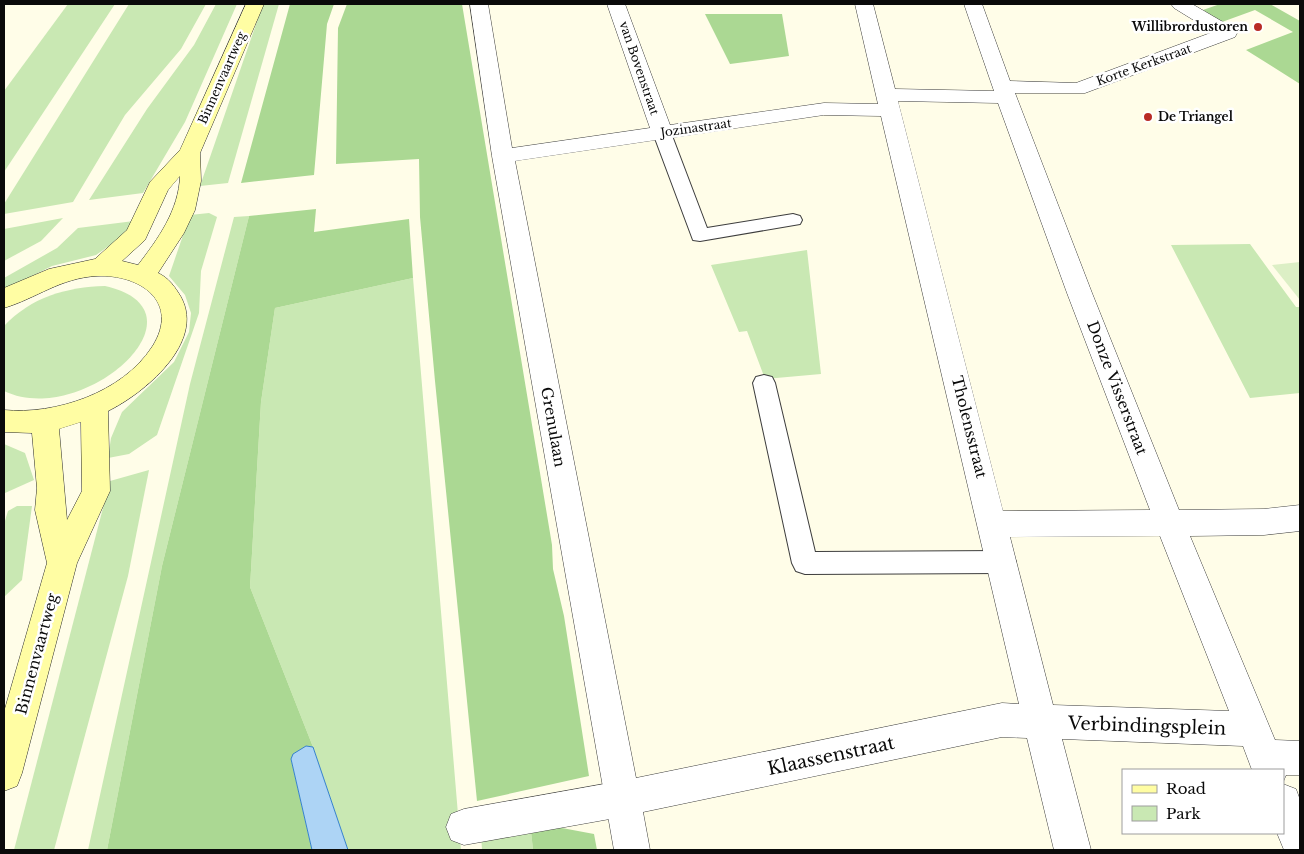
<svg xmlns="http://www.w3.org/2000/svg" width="1304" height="854" viewBox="0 0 1304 854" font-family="'Libre Baskerville',serif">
<rect width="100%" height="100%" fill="#fffde8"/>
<g fill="#c9e8b3">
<path d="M 68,4 L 115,4 L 4,172 L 4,91 Z"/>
<path d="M 129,4 L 206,4 L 181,49 L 125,115 L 73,202 L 4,214 L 4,204 Z"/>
<path d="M 216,4 L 237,4 L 185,122 L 143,193 L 89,200 L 147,109 L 194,45 Z"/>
<path d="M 263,4 L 279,4 L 228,183 L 200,186 Z"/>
<path d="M 209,213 L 217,217 L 201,271 L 199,313 L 157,435 L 129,454 L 108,458 L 111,438 L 122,412 L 174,362 L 189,332 L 191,313 L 185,295 L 169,276 L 190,215 Z"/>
<path d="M 249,216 L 162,566 L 107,850 L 88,850 L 190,384 L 234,217 Z"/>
<path d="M 63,218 L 41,241 L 4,261 L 4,229 Z"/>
<path d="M 134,221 L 123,236 L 96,255 L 52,266 L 4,290 L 4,278 L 57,248 L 78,228 Z"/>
<path d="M 1250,244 L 1296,307 L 1300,307 L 1300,393 L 1250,398 L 1171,245 Z"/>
<path d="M 807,250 L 821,374 L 765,379 L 747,331 L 739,332 L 711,265 Z"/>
<path d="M 413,278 L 461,850 L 348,850 L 313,747 L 250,587 L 261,402 L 275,308 Z"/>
<path d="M 105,286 C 215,311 83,429 4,391 L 4,326 C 31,297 67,287 105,286 Z"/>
<path d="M 4,444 L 25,453 L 34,480 L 5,493 Z"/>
<path d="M 149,470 L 128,576 L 54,850 L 14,850 L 110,481 Z"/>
<path d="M 17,506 L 32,506 L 22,580 L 4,597 L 4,524 L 8,511 Z"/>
<path d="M 530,822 L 533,850 L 482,850 L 481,833 Z"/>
</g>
<g fill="#abd893">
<path d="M 290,4 L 334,4 L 327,24 L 314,175 L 241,183 Z"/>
<path d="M 347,4 L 462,4 L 552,545 L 553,569 L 564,616 L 589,776 L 477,801 L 435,381 L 420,217 L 419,159 L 336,164 L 338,28 Z"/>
<path d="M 1220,4 L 1270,4 L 1300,21 L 1300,84 L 1246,50 L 1293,32 L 1255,10 L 1222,22 L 1203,10 Z"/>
<path d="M 705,14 L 782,14 L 789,56 L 730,64 Z"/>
<path d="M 316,209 L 314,232 L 409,219 L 413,278 L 275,308 L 261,402 L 250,587 L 313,747 L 306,746 L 291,759 L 312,850 L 107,850 L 162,566 L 249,216 Z"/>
<path d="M 530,822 L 594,834 L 597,850 L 533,850 Z"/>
</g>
<path fill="#dcefc5" d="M 1300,262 L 1300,300 L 1272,265 Z"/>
<path fill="#add4f5" stroke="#3581cc" d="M 306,746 L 313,747 L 348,850 L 312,850 L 291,759 L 293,754 Z"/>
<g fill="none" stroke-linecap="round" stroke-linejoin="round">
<g stroke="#3d3d3d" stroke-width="2">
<g id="service">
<path d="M 662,128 L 668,129 L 671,133 L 707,228 L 793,214 L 800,216 L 802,220 L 800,224 L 700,241 L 693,240 L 653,133 L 656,129 Z"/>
<path d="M 764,375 L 772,377 L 775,383 L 815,552 L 1003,551 L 1012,554 L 1016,562 L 1012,570 L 1003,573 L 805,574 L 796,571 L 792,563 L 753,383 L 756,377 Z"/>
</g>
</g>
<g stroke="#3d3d3d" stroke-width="1">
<path id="pedestrian" d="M 621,781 L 634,786 L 639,799 L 634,812 L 621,817 L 464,845 L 451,840 L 446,827 L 451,814 L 464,809 Z"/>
</g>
<g stroke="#3d3d3d" stroke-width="1">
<g id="minor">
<path d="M 470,4 L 488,4 L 512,148 L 650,128 L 607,4 L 625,4 L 670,125 L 824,103 L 878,104 L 855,4 L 873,4 L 895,89 L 994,91 L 964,4 L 982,4 L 1010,81 L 1076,83 L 1213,32 L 1174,8 L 1171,4 L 1192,4 L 1235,29 L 1237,33 L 1235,37 L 1085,93 L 1015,93 L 1092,293 L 1179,510 L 1264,509 L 1300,505 L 1300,531 L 1264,535 L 1190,536 L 1275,740 L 1300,741 L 1300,775 L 1286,775 L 1283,782 L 1283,770 L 1252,770 L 1243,746 L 1062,739 L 1091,850 L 1054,850 L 1027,738 L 1002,737 L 643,812 L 650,850 L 614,850 L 492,156 ZM 898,101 L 998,103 L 1067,293 L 1150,510 L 1003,511 ZM 824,115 L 881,116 L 1019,704 L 1002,703 L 636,778 L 515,161 ZM 1160,536 L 1229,711 L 1053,705 L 1010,537 Z"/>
<path d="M 1283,784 L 1296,789 L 1300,800 L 1300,850 L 1284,850 L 1277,833 L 1283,833 Z"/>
</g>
</g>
<g stroke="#2c2c2c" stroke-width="1">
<path id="secondary" d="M 246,4 L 264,4 L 200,153 L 201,181 L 195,210 L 184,233 L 158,273 C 169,278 175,287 181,297 C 206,343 143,394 108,411 L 110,491 L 77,563 L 22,773 L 17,786 L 4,791 L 4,712 L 47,563 L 35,510 L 37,488 L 32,433 L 4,432 L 4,410 C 55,415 122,393 152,347 C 181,302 140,274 97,276 C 60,278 37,298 4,308 L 4,288 L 49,269 L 95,259 L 127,230 L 150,182 L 180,150 ZM 180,176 C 179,210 158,239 138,265 L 122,261 L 145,240 L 168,190 ZM 81,422 L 82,491 L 67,520 L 59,429 Z"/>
</g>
<use href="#service" fill="#fff" fill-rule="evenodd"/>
<use href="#pedestrian" fill="#fff" fill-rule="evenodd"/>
<use href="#minor" fill="#fff" fill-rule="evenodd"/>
<use href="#secondary" fill="#fffda3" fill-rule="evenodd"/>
</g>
<g fill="#b82b25" stroke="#fff" stroke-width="2">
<circle cx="1258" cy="27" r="5"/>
<circle cx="1148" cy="117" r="5"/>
</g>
<g text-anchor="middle" stroke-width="5" stroke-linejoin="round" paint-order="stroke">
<g font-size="12" font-weight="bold" fill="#0a0a0a" stroke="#fff" text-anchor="end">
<text x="1248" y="31">Willibrordustoren</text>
<text x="1158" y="121" text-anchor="start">De Triangel</text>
</g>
<g font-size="12" fill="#0a0a0a" stroke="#fff">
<text transform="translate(1144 65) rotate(-20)" y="4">Korte Kerkstraat</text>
<text transform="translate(639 68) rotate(71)" y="4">van Bovenstraat</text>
<text transform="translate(222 78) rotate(-66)" y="4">Binnenvaartweg</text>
<text transform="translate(696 128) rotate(-8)" y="4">Jozinastraat</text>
</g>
<g font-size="15" fill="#0a0a0a" stroke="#fff">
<text transform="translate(1117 388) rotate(69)" y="5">Donze Visserstraat</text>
<text transform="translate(553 427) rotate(80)" y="5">Grenulaan</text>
<text transform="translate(969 427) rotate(76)" y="5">Tholensstraat</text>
<text transform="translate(37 654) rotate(-75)" y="5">Binnenvaartweg</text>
</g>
<g font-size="18" fill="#0a0a0a" stroke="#fff">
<text transform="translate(1147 726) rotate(2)" y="6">Verbindingsplein</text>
<text transform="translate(831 756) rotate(-12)" y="6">Klaassenstraat</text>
</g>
</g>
<rect width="1304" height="854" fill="none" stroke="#0a0a0a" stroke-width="10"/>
<rect x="1122" y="769" width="162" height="65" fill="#ffffff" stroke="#9d9d9d"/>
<rect x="1132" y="785" width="25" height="8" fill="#fffda3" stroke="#9d9d9d"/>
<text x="1166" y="794" font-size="15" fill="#0a0a0a">Road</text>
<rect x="1132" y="806" width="25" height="15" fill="#c9e8b3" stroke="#9d9d9d"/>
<text x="1166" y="819" font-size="15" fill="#0a0a0a">Park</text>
</svg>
